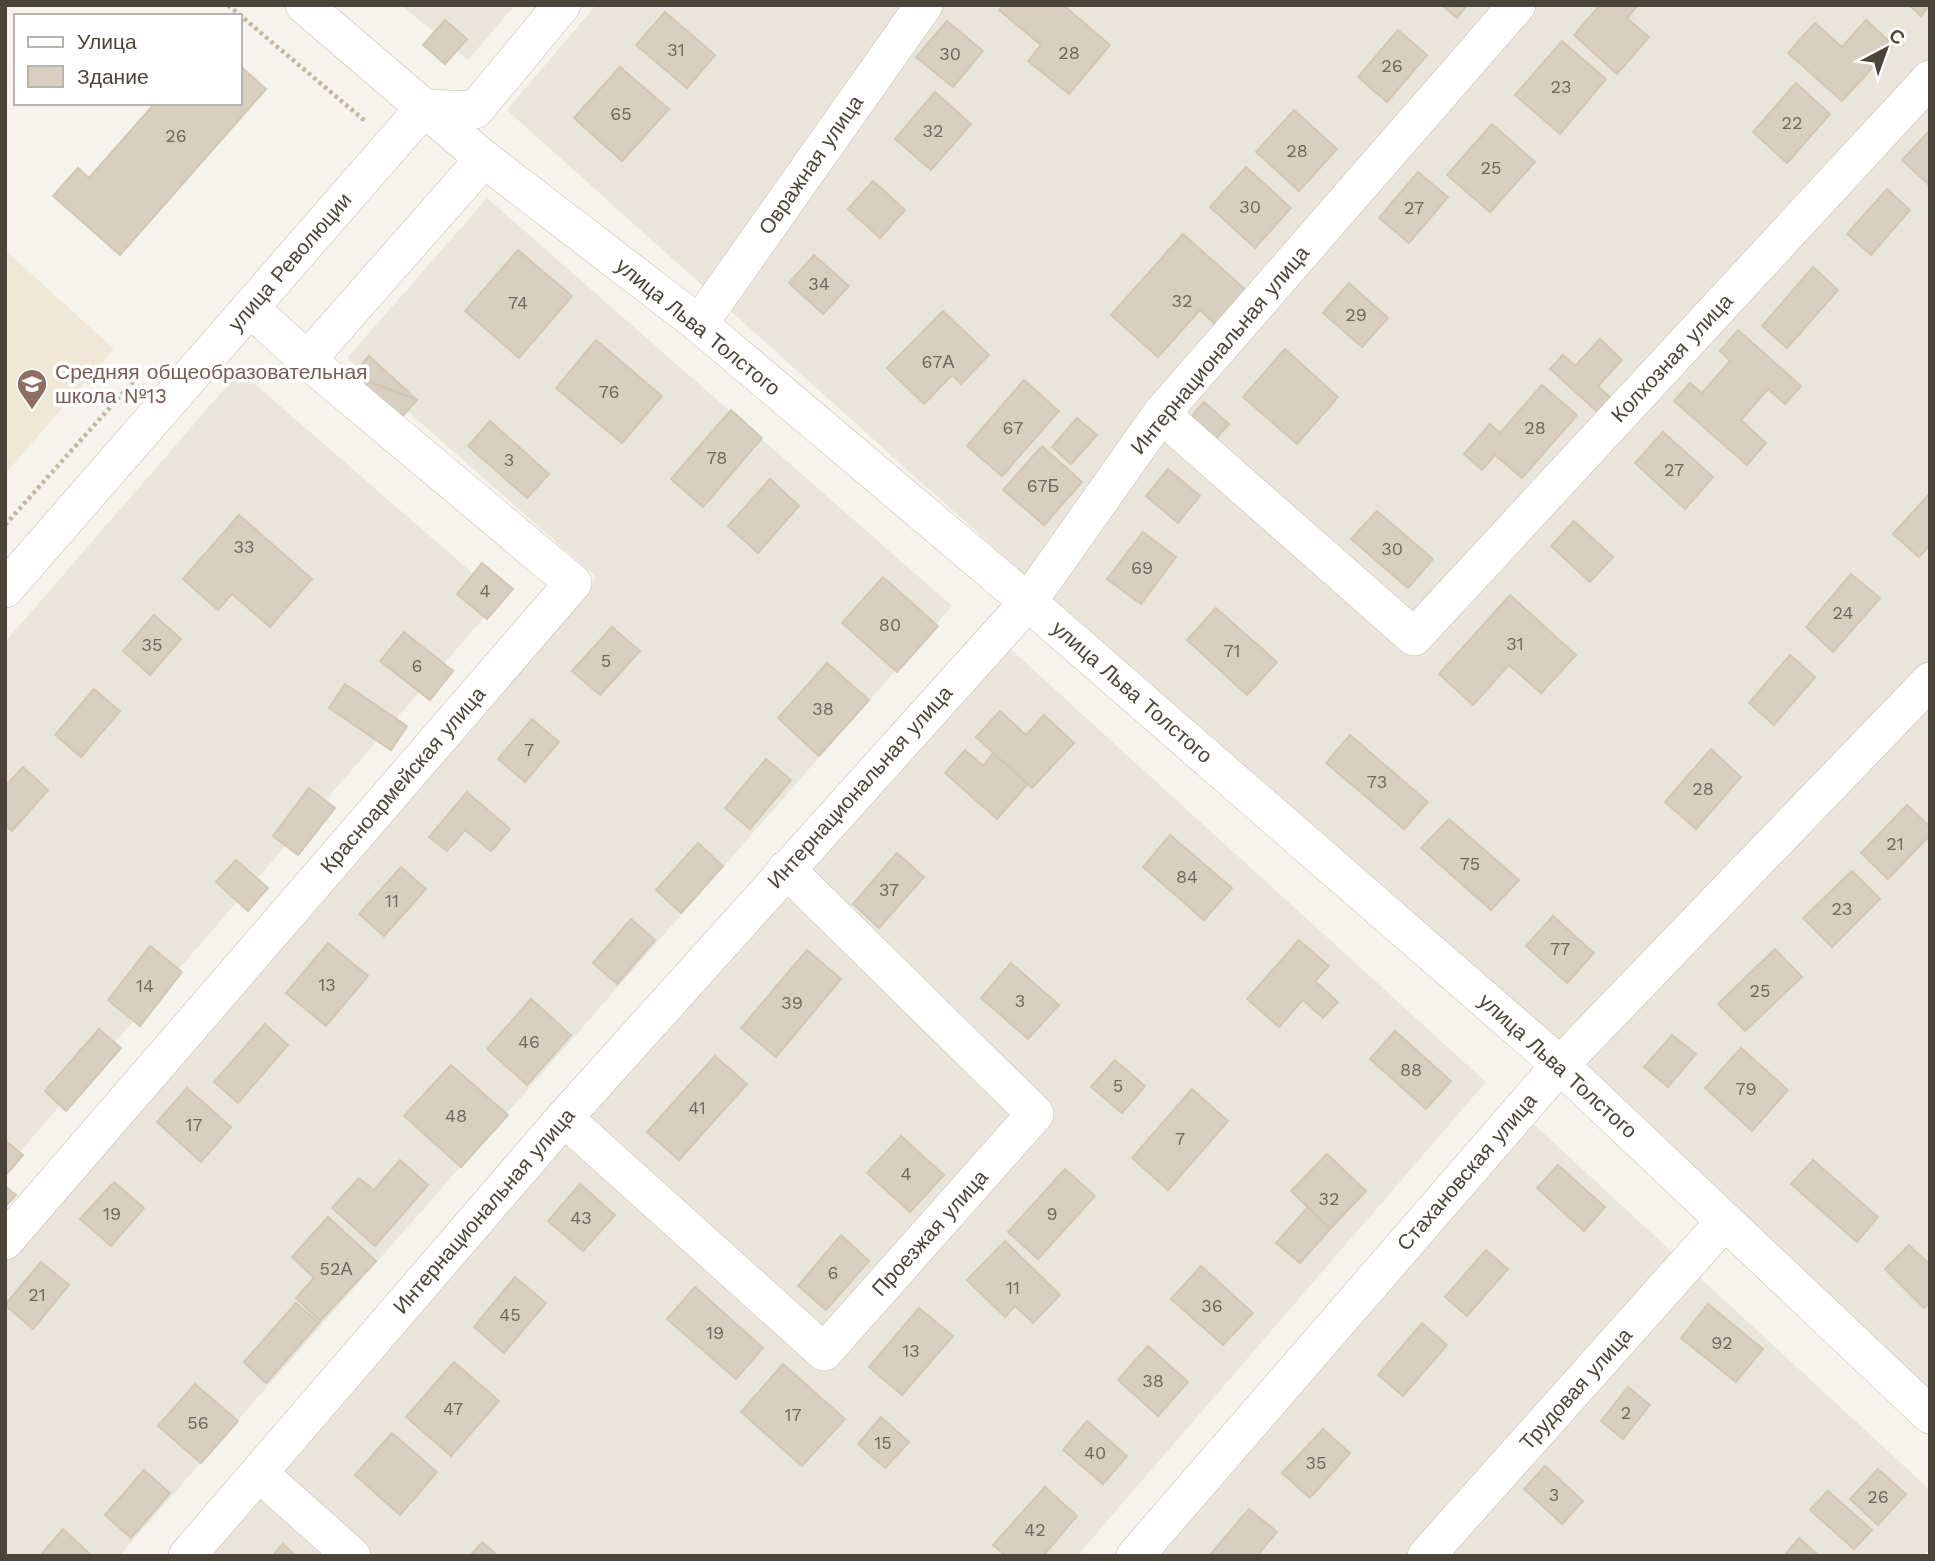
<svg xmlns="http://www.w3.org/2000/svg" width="1935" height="1561" viewBox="0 0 1935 1561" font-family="'Work Sans',sans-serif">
<rect width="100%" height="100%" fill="#f6f3ec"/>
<g fill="#eae5da">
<path d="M 401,5 L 515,5 L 468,60 Z"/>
<path d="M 596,5 L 1930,5 L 1930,1389 L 507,110 Z"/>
<path d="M 487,198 L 952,606 L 119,1556 L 5,1556 L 5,1250 L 596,577 L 347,358 Z"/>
<path d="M 240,371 L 501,598 L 5,1169 L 5,642 Z"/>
<path d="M 1006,645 L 1486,1082 L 1077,1556 L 200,1556 Z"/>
<path d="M 1528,1119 L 1930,1490 L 1930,1548 L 1923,1556 L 1157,1556 Z"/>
</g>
<path fill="#efe8d6" d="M 5,250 L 114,349 L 5,474 Z"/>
<g fill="#d8cfc1" stroke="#d3c7b4" stroke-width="2">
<path d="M 1004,5 L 1063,5 L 1110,45 L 1069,94 L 1028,61 L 1041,45 L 999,10 Z"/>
<path d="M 1442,5 L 1467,5 L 1457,18 Z"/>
<path d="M 1600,5 L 1638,5 L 1627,18 L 1649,37 L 1617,74 L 1574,35 Z"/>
<path d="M 1909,5 L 1930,5 L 1921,16 Z"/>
<path d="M 665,12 L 715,55 L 687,88 L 636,45 Z"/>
<path d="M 445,20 L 467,39 L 445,64 L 423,45 Z"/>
<path d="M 1866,20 L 1893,45 L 1842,101 L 1788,53 L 1815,23 L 1842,47 Z"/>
<path d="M 947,21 L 983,51 L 953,87 L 916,57 Z"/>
<path d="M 1398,30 L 1427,55 L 1387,102 L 1358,77 Z"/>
<path d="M 1562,41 L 1606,79 L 1560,134 L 1515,95 Z"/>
<path d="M 240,66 L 266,89 L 120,255 L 53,196 L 78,168 L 89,178 L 155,103 L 240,103 Z"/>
<path d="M 620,67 L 669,109 L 622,161 L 574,118 Z"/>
<path d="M 1796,83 L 1830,114 L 1787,163 L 1753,132 Z"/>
<path d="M 935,92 L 971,124 L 931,170 L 895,139 Z"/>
<path d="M 1294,110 L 1337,149 L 1299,191 L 1256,152 Z"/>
<path d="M 1492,124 L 1535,162 L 1490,212 L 1447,175 Z"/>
<path d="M 1930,130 L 1930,186 L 1902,160 Z"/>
<path d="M 1246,167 L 1291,208 L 1255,248 L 1210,207 Z"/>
<path d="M 1418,172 L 1448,197 L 1409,243 L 1379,218 Z"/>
<path d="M 873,181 L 905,210 L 880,238 L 848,209 Z"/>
<path d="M 1887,189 L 1910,210 L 1871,255 L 1847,234 Z"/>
<path d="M 1183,234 L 1248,292 L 1217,326 L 1200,310 L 1158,357 L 1111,315 Z"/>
<path d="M 518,250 L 572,296 L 519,358 L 465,311 Z"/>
<path d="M 814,255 L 849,286 L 823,314 L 789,283 Z"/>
<path d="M 1813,267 L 1838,290 L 1787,348 L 1762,326 Z"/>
<path d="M 1349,283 L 1388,318 L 1362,347 L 1323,313 Z"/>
<path d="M 943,311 L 989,355 L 961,384 L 952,375 L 924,404 L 887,368 Z"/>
<path d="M 1738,330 L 1801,386 L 1785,404 L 1768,389 L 1741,420 L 1766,443 L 1747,465 L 1674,401 L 1690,383 L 1702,393 L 1730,361 L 1720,351 Z"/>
<path d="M 1600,339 L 1622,360 L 1598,386 L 1614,401 L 1601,415 L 1550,369 L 1563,355 L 1575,366 Z"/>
<path d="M 596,340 L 662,396 L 622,443 L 556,388 Z"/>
<path d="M 1285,349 L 1338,397 L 1297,444 L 1243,397 Z"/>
<path d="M 369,356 L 417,400 L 352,375 Z"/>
<path d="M 352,375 L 417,400 L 400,419 Z"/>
<path d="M 1024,380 L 1059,411 L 1002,476 L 967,446 Z"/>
<path d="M 1542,385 L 1577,415 L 1522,478 L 1495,455 L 1482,470 L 1464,454 L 1490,424 L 1500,433 Z"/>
<path d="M 1204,402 L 1229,424 L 1209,446 L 1185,424 Z"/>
<path d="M 731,410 L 762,438 L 703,507 L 671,479 Z"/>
<path d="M 1077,418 L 1097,435 L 1071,464 L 1052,447 Z"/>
<path d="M 490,421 L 549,474 L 527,498 L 468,446 Z"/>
<path d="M 1663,432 L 1713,477 L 1685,509 L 1635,463 Z"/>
<path d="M 1042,446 L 1082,482 L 1044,525 L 1003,490 Z"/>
<path d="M 1168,469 L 1200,496 L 1178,523 L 1146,496 Z"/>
<path d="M 770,479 L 799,506 L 758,553 L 728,526 Z"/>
<path d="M 1930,493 L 1930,545 L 1919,557 L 1893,534 Z"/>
<path d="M 1377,511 L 1433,559 L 1408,588 L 1351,539 Z"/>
<path d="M 239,515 L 312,579 L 270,627 L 232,594 L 218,610 L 183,579 Z"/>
<path d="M 1574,521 L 1613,557 L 1590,582 L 1551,546 Z"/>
<path d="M 1143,532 L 1176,557 L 1141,604 L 1107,579 Z"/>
<path d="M 482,563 L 513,589 L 487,619 L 457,594 Z"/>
<path d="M 1851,574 L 1880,598 L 1833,652 L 1806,627 Z"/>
<path d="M 883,577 L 938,626 L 897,672 L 842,623 Z"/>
<path d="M 1510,595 L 1576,655 L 1541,693 L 1509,665 L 1473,705 L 1439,674 Z"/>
<path d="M 1216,608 L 1277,662 L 1247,695 L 1187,640 Z"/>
<path d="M 154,615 L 181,639 L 150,675 L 123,651 Z"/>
<path d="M 612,627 L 640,651 L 600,695 L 572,671 Z"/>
<path d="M 404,632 L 453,671 L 430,700 L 380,661 Z"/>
<path d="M 1790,655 L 1815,677 L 1774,725 L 1749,703 Z"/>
<path d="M 827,663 L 869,700 L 819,756 L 778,718 Z"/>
<path d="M 345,684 L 407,726 L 391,750 L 329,708 Z"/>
<path d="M 94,689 L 120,711 L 81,757 L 55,735 Z"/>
<path d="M 1000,711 L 1026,735 L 1044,715 L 1074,743 L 1032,788 L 976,737 Z"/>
<path d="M 532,719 L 559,742 L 525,782 L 498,759 Z"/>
<path d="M 1350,735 L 1428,802 L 1404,829 L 1326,763 Z"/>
<path d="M 1711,749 L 1741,777 L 1696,829 L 1665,802 Z"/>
<path d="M 965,750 L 983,766 L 993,753 L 1028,784 L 997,819 L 945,773 Z"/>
<path d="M 766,759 L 791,780 L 750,829 L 725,808 Z"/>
<path d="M 23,767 L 48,790 L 12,831 L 5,825 L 5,787 Z"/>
<path d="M 309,788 L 335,808 L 298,855 L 273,836 Z"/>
<path d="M 467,792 L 510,829 L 491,851 L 465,830 L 447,851 L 429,837 Z"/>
<path d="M 1907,805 L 1930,827 L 1930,835 L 1888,879 L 1861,853 Z"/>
<path d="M 1449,819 L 1519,880 L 1491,910 L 1421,848 Z"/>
<path d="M 1170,835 L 1232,888 L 1204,920 L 1143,867 Z"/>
<path d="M 698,843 L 723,866 L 681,913 L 656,890 Z"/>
<path d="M 897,853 L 924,877 L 879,928 L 853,904 Z"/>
<path d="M 236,860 L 268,888 L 248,911 L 216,882 Z"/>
<path d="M 401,867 L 426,889 L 384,936 L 359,914 Z"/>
<path d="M 1852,871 L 1880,899 L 1832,947 L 1803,918 Z"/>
<path d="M 1553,916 L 1594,953 L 1567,983 L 1526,946 Z"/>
<path d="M 631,919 L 655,940 L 617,984 L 593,963 Z"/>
<path d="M 1299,940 L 1329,966 L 1315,981 L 1338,1002 L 1323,1018 L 1303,1000 L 1279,1027 L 1247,999 Z"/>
<path d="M 328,943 L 368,976 L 326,1026 L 286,993 Z"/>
<path d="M 150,946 L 182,972 L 140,1026 L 108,1000 Z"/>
<path d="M 1775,949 L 1802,977 L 1745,1031 L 1718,1004 Z"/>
<path d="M 807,950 L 841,979 L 776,1057 L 741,1028 Z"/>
<path d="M 1011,963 L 1059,1005 L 1028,1039 L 981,998 Z"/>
<path d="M 531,999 L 571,1035 L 527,1085 L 487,1049 Z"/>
<path d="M 265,1024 L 288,1045 L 238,1103 L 214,1082 Z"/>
<path d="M 99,1029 L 121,1048 L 66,1111 L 45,1091 Z"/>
<path d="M 1395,1031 L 1451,1081 L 1426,1109 L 1370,1059 Z"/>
<path d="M 1672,1035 L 1696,1054 L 1668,1087 L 1644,1067 Z"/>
<path d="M 1741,1048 L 1788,1090 L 1752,1131 L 1705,1088 Z"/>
<path d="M 715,1056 L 747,1084 L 679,1160 L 647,1132 Z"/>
<path d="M 1115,1060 L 1145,1086 L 1122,1113 L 1091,1087 Z"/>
<path d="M 451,1065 L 508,1115 L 461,1167 L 404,1116 Z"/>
<path d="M 187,1088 L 231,1127 L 201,1162 L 157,1122 Z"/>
<path d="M 1192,1089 L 1228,1121 L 1168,1190 L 1132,1158 Z"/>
<path d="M 901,1136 L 944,1175 L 910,1212 L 867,1173 Z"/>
<path d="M 5,1140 L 23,1155 L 5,1176 Z"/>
<path d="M 1327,1154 L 1366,1191 L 1330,1229 L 1291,1191 Z"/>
<path d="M 400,1160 L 428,1185 L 375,1246 L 332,1208 L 359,1178 L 374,1190 Z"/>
<path d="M 1813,1160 L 1878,1217 L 1857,1242 L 1791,1184 Z"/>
<path d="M 1558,1165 L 1605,1207 L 1584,1231 L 1537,1188 Z"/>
<path d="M 1065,1169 L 1095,1196 L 1038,1259 L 1008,1232 Z"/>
<path d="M 114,1182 L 144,1208 L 111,1246 L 80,1219 Z"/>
<path d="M 580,1184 L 615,1215 L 583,1251 L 548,1221 Z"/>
<path d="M 5,1186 L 16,1195 L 5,1207 Z"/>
<path d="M 1308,1207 L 1330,1229 L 1300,1263 L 1276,1243 Z"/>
<path d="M 328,1217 L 376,1261 L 320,1321 L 296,1298 L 314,1278 L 292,1257 Z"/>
<path d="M 841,1235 L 869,1261 L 826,1310 L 798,1286 Z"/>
<path d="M 1005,1241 L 1060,1295 L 1033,1323 L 1015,1306 L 1005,1317 L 967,1280 Z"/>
<path d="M 1909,1245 L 1930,1265 L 1930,1302 L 1924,1308 L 1885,1269 Z"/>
<path d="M 1486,1250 L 1508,1269 L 1467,1316 L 1445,1297 Z"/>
<path d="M 41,1262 L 69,1285 L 33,1329 L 5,1305 Z"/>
<path d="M 1201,1266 L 1253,1313 L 1223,1345 L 1171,1299 Z"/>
<path d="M 515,1277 L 546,1303 L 504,1353 L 474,1327 Z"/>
<path d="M 695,1287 L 763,1348 L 736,1379 L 667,1319 Z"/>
<path d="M 296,1303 L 319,1323 L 266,1383 L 244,1362 Z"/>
<path d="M 1708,1304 L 1763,1349 L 1736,1382 L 1681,1338 Z"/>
<path d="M 919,1308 L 953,1336 L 902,1395 L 869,1367 Z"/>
<path d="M 1422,1323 L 1447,1345 L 1403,1396 L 1378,1375 Z"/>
<path d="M 1148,1346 L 1188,1382 L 1158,1416 L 1118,1380 Z"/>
<path d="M 454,1362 L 499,1401 L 451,1456 L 406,1417 Z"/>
<path d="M 783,1364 L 845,1419 L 802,1466 L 741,1412 Z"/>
<path d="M 195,1384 L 238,1421 L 201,1463 L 158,1426 Z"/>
<path d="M 1628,1387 L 1650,1405 L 1623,1439 L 1601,1421 Z"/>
<path d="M 881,1417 L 909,1442 L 885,1468 L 858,1444 Z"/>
<path d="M 1087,1421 L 1127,1456 L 1103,1484 L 1063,1450 Z"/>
<path d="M 1323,1429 L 1350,1453 L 1310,1498 L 1282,1473 Z"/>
<path d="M 392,1433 L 437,1472 L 400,1515 L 355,1475 Z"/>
<path d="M 1545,1466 L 1583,1501 L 1562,1524 L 1524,1489 Z"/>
<path d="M 1878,1469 L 1906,1494 L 1878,1525 L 1850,1499 Z"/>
<path d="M 144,1470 L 170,1493 L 131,1538 L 105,1515 Z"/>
<path d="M 1045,1487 L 1077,1516 L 1043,1556 L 1006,1556 L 993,1545 Z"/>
<path d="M 1828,1491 L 1872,1530 L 1854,1549 L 1810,1510 Z"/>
<path d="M 1249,1509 L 1277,1532 L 1257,1556 L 1209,1556 Z"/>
<path d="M 63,1529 L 92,1556 L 40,1556 Z"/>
<path d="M 1799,1538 L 1819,1556 L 1784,1556 Z"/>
<path d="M 482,1542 L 498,1556 L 470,1556 Z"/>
<path d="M 283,1544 L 296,1556 L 272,1556 Z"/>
</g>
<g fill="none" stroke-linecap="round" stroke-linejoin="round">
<g stroke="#c2bbae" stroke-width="38">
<g id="minor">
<path d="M 304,5 L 484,159 L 699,324 L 1028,602 L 1560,1065 L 1930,1415"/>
<path d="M 424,108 L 475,110 L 562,5"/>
<path d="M 699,324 L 924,5"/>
<path d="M 307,360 L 484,159"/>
<path d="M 1161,414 L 1414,637 L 1930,79"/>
<path d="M 5,589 L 424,108"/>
<path d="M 564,1118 L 824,1352 L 1035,1114 L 786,869"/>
<path d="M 5,1241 L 573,583 L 307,360 L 250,308"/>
<path d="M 260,1474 L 352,1556"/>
<path d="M 187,1556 L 564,1118 L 1028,602 L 1161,414 L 1517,5"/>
<path d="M 1135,1556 L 1560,1065 L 1930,681"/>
<path d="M 1426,1556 L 1725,1221"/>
</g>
</g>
<g stroke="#c4b79f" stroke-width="4.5" stroke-dasharray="3.5 3.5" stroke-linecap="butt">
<path d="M 228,5 L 365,121"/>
<path d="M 5,525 L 138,376"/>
</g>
<use href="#minor" stroke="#fff" stroke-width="37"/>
</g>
<defs>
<g id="school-pin" transform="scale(1.575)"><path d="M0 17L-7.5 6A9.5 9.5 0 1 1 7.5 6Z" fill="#8d6e63" stroke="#fff"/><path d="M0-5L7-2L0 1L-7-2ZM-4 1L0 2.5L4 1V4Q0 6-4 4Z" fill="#fff"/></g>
</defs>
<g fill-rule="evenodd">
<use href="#school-pin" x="32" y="384"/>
</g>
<g text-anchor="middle" stroke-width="7" stroke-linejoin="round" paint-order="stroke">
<g font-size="18" fill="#6e675b">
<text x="676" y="56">31</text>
<text x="1069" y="59">28</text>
<text x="950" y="60">30</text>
<text x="1392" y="72">26</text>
<text x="1561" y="93">23</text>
<text x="621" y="120">65</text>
<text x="1792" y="129">22</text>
<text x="933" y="137">32</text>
<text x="176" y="142">26</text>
<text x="1297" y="157">28</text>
<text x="1491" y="174">25</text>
<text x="1250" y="213">30</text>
<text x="1414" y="214">27</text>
<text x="819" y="290">34</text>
<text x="1182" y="307">32</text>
<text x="518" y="309">74</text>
<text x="1356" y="321">29</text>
<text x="938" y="368">67А</text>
<text x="609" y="398">76</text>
<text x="1013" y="434">67</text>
<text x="1535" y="434">28</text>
<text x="717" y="464">78</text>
<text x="509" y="466">3</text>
<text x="1674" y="476">27</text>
<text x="1043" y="492">67Б</text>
<text x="244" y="553">33</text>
<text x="1392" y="555">30</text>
<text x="1142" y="574">69</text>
<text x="485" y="597">4</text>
<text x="1843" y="619">24</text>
<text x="890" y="631">80</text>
<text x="1515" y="650">31</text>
<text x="152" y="651">35</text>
<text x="1232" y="657">71</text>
<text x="606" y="667">5</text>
<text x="417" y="672">6</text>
<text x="823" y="715">38</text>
<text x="529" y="756">7</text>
<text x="1377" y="788">73</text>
<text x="1703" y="795">28</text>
<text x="1895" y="850">21</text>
<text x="1470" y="870">75</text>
<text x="1187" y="883">84</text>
<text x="889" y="896">37</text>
<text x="392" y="907">11</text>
<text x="1842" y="915">23</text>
<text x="1560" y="955">77</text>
<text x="327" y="991">13</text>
<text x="145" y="992">14</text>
<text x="1760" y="997">25</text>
<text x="1020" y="1007">3</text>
<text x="792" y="1009">39</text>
<text x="529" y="1048">46</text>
<text x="1411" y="1076">88</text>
<text x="1118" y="1092">5</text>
<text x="1746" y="1095">79</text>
<text x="697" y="1114">41</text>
<text x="456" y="1122">48</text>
<text x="194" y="1131">17</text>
<text x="1180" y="1145">7</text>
<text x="906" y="1180">4</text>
<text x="1329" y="1205">32</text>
<text x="112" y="1220">19</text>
<text x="1052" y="1220">9</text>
<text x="581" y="1224">43</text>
<text x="336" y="1275">52А</text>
<text x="833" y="1279">6</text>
<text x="1013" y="1294">11</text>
<text x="37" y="1301">21</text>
<text x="1212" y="1312">36</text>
<text x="510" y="1321">45</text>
<text x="715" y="1339">19</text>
<text x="1722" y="1349">92</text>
<text x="911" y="1357">13</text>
<text x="1153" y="1387">38</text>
<text x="453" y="1415">47</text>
<text x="1626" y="1419">2</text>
<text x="793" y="1421">17</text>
<text x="198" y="1429">56</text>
<text x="883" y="1449">15</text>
<text x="1095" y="1459">40</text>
<text x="1316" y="1469">35</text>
<text x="1554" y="1501">3</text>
<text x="1878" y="1503">26</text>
<text x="1035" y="1536">42</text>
</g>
<g font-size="21" fill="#4b4439" stroke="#fff">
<text transform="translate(811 165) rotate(-55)" y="7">Овражная улица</text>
<text transform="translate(290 262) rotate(-49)" y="7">улица Революции</text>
<text transform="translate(698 327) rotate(39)" y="7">улица Льва Толстого</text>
<text transform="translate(1220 350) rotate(-50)" y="7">Интернациональная улица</text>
<text transform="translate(1672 358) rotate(-47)" y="7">Колхозная улица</text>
<text transform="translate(1132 692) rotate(41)" y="7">улица Льва Толстого</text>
<text transform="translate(403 780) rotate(-49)" y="7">Красноармейская улица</text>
<text transform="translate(860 787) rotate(-48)" y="7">Интернациональная улица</text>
<text transform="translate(1558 1066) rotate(42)" y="7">улица Льва Толстого</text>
<text transform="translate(1467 1172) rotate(-49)" y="7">Стахановская улица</text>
<text transform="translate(484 1211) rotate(-49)" y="7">Интернациональная улица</text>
<text transform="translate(930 1233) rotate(-48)" y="7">Проезжая улица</text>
<text transform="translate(1576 1389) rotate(-48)" y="7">Трудовая улица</text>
</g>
<g font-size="21" fill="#785e54" stroke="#fff" text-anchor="start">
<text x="55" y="379">Средняя общеобразовательная<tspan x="55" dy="24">школа №13</tspan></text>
</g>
</g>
<rect width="1935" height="1561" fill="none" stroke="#4b4439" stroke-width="14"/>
<rect x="14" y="14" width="228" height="91" fill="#ffffff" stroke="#b7b4b0" stroke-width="2"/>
<rect x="28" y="37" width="35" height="10" fill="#ffffff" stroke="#b7b4b0" stroke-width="2"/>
<text x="77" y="49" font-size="21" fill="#4b4439">Улица</text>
<rect x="28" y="66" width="35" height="21" fill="#d8cfc1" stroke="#b7b4b0" stroke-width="2"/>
<text x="77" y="84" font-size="21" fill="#4b4439">Здание</text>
<g transform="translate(1886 49) rotate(41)" stroke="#ffffff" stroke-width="5" paint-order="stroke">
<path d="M0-5L12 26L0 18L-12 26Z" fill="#4b4439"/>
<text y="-10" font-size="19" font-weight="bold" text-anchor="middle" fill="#4b4439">С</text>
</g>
</svg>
